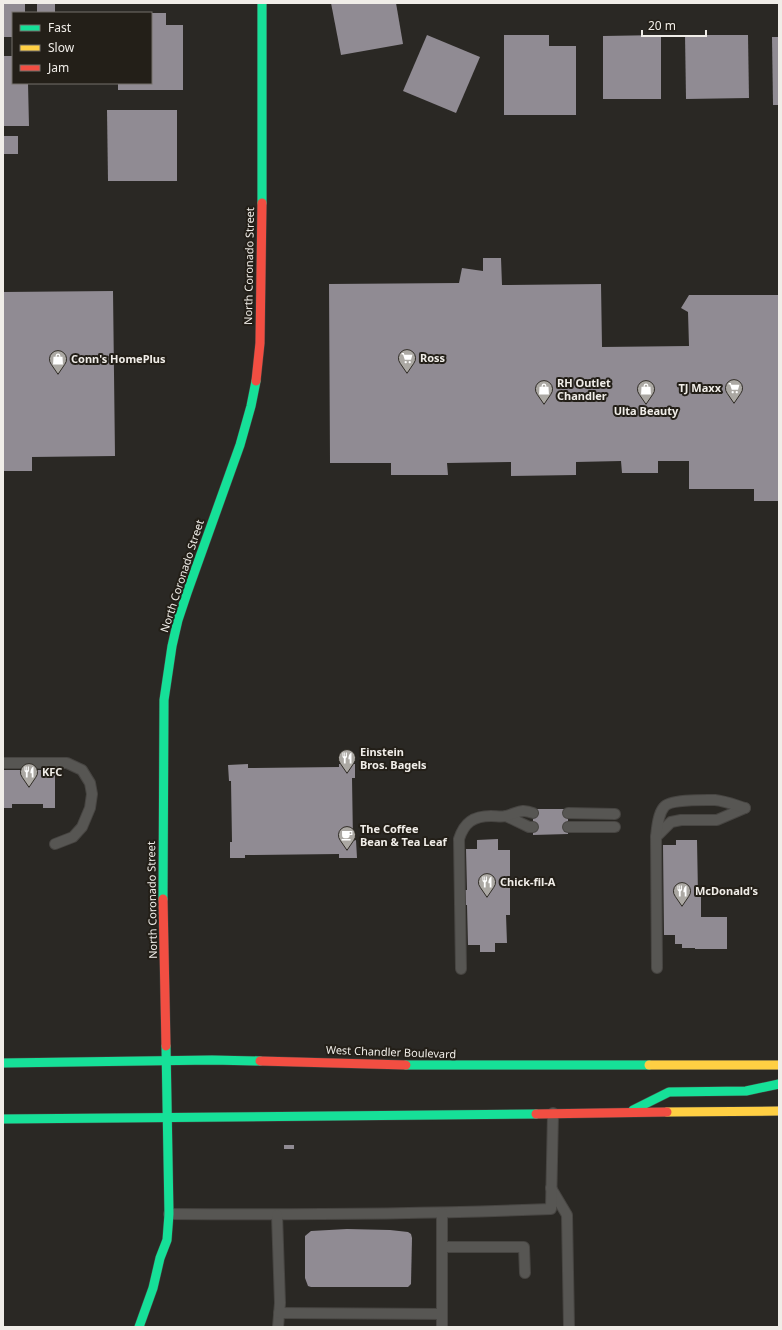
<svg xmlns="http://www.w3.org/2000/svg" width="782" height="1330" viewBox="0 0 782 1330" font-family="'Noto Sans',sans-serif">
<rect width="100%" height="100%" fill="#2a2824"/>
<g fill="#908b93">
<path d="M 3,3 L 25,3 L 25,13 L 13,13 L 13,37 L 3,37 Z"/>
<rect x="37" y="3" width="18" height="10"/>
<path d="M 331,3 L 396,3 L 403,44 L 341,55 Z"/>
<path d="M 151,13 L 166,13 L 166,25 L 183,25 L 183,90 L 118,90 L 118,83 L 151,83 Z"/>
<path d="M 427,35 L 480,57 L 456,113 L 403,91 Z"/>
<path d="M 504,35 L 549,35 L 549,46 L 576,46 L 576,115 L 504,115 Z"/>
<path d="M 661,35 L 661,99 L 603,99 L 603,36 Z"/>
<path d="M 685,35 L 748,35 L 749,98 L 686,99 Z"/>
<path d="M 772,37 L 779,37 L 779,105 L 773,105 Z"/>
<path d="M 3,56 L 13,56 L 13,83 L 28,83 L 29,126 L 3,126 Z"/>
<path d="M 107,110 L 177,110 L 177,181 L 108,181 Z"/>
<rect x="3" y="136" width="15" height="18"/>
<path d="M 483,258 L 501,258 L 502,285 L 601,284 L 602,347 L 689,346 L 688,312 L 681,308 L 689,295 L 779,295 L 779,501 L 754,501 L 754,489 L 689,489 L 689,461 L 658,461 L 658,473 L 622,473 L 621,461 L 576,462 L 576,475 L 511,476 L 511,462 L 447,463 L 448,475 L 391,475 L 391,463 L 330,463 L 329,284 L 459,283 L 462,268 L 483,271 Z"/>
<path d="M 113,291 L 115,456 L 32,457 L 32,471 L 3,471 L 3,292 Z"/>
<path d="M 248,764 L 248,768 L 339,767 L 339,764 L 355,764 L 355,778 L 352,778 L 353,841 L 356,840 L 357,858 L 339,858 L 339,854 L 245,855 L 245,858 L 230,858 L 230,842 L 232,842 L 231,781 L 229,781 L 228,765 Z"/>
<path d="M 3,770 L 55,770 L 55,808 L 43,808 L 43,804 L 12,804 L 12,808 L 3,808 Z"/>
<path d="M 533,809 L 568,809 L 568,834 L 533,835 Z"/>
<path d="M 498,839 L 498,850 L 510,850 L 510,915 L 506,915 L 507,943 L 495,943 L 495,952 L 480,952 L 480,945 L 468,945 L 467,905 L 465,905 L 464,890 L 467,890 L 466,849 L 477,849 L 477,840 Z"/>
<path d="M 676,840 L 697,840 L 698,894 L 701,894 L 701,917 L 727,917 L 727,949 L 695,949 L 695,948 L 682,948 L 682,944 L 675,944 L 675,935 L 664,935 L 663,845 L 676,845 Z"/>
<rect x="284" y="1145" width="10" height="4"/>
<path d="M 347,1229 L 390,1230 L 408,1232 L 411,1234 L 412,1238 L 411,1284 L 408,1287 L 311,1287 L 308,1286 L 305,1278 L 305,1236 L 311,1231 Z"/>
</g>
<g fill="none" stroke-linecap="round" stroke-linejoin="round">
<g stroke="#474542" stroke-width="12">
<g id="lane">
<path d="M 3,763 L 67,763 L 82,770 L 90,783 L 92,794 L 90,808 L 82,827 L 73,837 L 55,844"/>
<path d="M 568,813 L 615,814"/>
<path d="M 506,816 L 529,827 L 533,827"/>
<path d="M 568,827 L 615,827"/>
<path d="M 656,837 L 671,822 L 681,820 L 717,820 L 745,808"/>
<path d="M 657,968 L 656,837 C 657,828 658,814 664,807 C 670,799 705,800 715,800 C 725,801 735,805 745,808"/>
<path d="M 461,969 L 459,839 C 464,823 473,816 491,816 C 496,816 502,817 506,816 C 518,813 521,808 533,813"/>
<path d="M 551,1188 L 567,1215 L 569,1327"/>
<path d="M 169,1214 C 296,1215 424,1214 551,1209 L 553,1113"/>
<path d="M 277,1215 L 280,1303 L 278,1327"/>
<path d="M 442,1247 L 524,1247 L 525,1273"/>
<path d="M 279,1313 L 442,1314"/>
<path d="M 442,1327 L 442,1213"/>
</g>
</g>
<g stroke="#474542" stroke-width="10">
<g id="fast">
<path d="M 262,3 L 262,203"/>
<path d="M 163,899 L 164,700 L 172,646 L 178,620 L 187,593 L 240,445 L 251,406 L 256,381"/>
<path d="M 3,1063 L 212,1060 L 260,1061"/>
<path d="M 406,1065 L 649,1065"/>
<path d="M 633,1110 L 669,1092 L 746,1091 L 779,1084"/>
<path d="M 3,1119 L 536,1114"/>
<path d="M 139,1327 L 153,1288 L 160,1258 L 167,1240 L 169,1214 L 166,1046"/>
</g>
</g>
<g stroke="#474542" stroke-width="10">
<g id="slow">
<path d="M 649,1065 L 779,1065"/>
<path d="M 667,1112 L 779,1111"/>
</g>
</g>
<g stroke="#474542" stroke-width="10">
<g id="jam">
<path d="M 256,381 L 260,343 L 262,203"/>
<path d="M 163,899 L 166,1046"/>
<path d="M 260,1061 L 406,1065"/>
<path d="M 536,1114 L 667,1112"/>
</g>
</g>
<use href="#lane" stroke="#575653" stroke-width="10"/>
<use href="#fast" stroke="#16e098" stroke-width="9"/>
<use href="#slow" stroke="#ffcf43" stroke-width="9"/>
<use href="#jam" stroke="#f24e42" stroke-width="9"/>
</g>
<defs>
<g id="supermarket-pin" transform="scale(0.9)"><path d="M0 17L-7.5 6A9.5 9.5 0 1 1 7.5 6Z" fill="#aba8a3" stroke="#231f18"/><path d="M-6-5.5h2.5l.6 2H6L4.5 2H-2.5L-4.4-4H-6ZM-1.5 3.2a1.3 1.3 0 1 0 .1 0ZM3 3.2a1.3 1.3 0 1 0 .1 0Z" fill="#fff"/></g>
<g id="shop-pin" transform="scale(0.9)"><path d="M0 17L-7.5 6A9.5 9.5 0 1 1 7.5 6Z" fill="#aba8a3" stroke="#231f18"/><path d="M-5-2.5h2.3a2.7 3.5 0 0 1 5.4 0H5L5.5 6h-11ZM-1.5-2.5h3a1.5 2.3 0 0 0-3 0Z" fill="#fff"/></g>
<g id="restaurant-pin" transform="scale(0.9)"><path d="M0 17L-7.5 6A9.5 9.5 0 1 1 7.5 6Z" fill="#aba8a3" stroke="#231f18"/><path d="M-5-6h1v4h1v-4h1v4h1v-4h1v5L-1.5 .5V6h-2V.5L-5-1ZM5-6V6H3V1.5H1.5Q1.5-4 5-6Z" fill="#fff"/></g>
<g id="cafe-pin" transform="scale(0.9)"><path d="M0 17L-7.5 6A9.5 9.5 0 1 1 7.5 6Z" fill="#aba8a3" stroke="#231f18"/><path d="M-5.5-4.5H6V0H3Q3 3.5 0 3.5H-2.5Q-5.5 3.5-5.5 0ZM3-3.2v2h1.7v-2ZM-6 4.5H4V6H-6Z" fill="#fff"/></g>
</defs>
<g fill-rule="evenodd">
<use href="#supermarket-pin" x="407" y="358"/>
<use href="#shop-pin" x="58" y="359"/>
<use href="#supermarket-pin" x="734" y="388"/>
<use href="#shop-pin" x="544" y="389"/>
<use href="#shop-pin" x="646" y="389"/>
<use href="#restaurant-pin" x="347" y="758"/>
<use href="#restaurant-pin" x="29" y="772"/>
<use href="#cafe-pin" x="347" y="835"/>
<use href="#restaurant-pin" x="487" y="882"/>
<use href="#restaurant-pin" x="682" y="891"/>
</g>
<g text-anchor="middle" stroke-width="4" stroke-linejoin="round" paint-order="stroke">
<g font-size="11" fill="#f0ede8" stroke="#231f18">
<text transform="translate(249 266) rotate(-89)" y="4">North Coronado Street</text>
<text transform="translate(182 576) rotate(-72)" y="4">North Coronado Street</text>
<text transform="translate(152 900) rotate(-91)" y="4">North Coronado Street</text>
<text transform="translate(391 1052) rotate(2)" y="4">West Chandler Boulevard</text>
</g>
<g font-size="11" font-weight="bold" fill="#f0ede8" stroke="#231f18" text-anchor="start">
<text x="420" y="362">Ross</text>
<text x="71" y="363">Conn's HomePlus</text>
<text x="557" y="387">RH Outlet<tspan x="557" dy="13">Chandler</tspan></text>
<text x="721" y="392" text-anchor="end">TJ Maxx</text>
<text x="646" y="415" text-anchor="middle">Ulta Beauty</text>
<text x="360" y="756">Einstein<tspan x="360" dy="13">Bros. Bagels</tspan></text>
<text x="42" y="776">KFC</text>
<text x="360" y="833">The Coffee<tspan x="360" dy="13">Bean &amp; Tea Leaf</tspan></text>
<text x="500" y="886">Chick-fil-A</text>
<text x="695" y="895">McDonald's</text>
</g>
</g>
<rect width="782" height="1330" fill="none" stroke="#f0ede8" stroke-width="8"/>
<rect x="12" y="12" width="140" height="72" fill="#231f18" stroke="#75716b"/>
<rect x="20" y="25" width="20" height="6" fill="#16e098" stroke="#75716b"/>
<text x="48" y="32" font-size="12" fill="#f0ede8">Fast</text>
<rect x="20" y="45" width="20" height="6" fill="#ffcf43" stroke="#75716b"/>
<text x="48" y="52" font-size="12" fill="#f0ede8">Slow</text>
<rect x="20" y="65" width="20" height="6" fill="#f24e42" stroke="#75716b"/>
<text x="48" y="72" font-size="12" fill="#f0ede8">Jam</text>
<path d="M642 30v6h64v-6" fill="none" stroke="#f0ede8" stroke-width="2"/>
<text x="648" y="30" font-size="12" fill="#f0ede8" stroke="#231f18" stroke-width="3" paint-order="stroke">20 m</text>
</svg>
